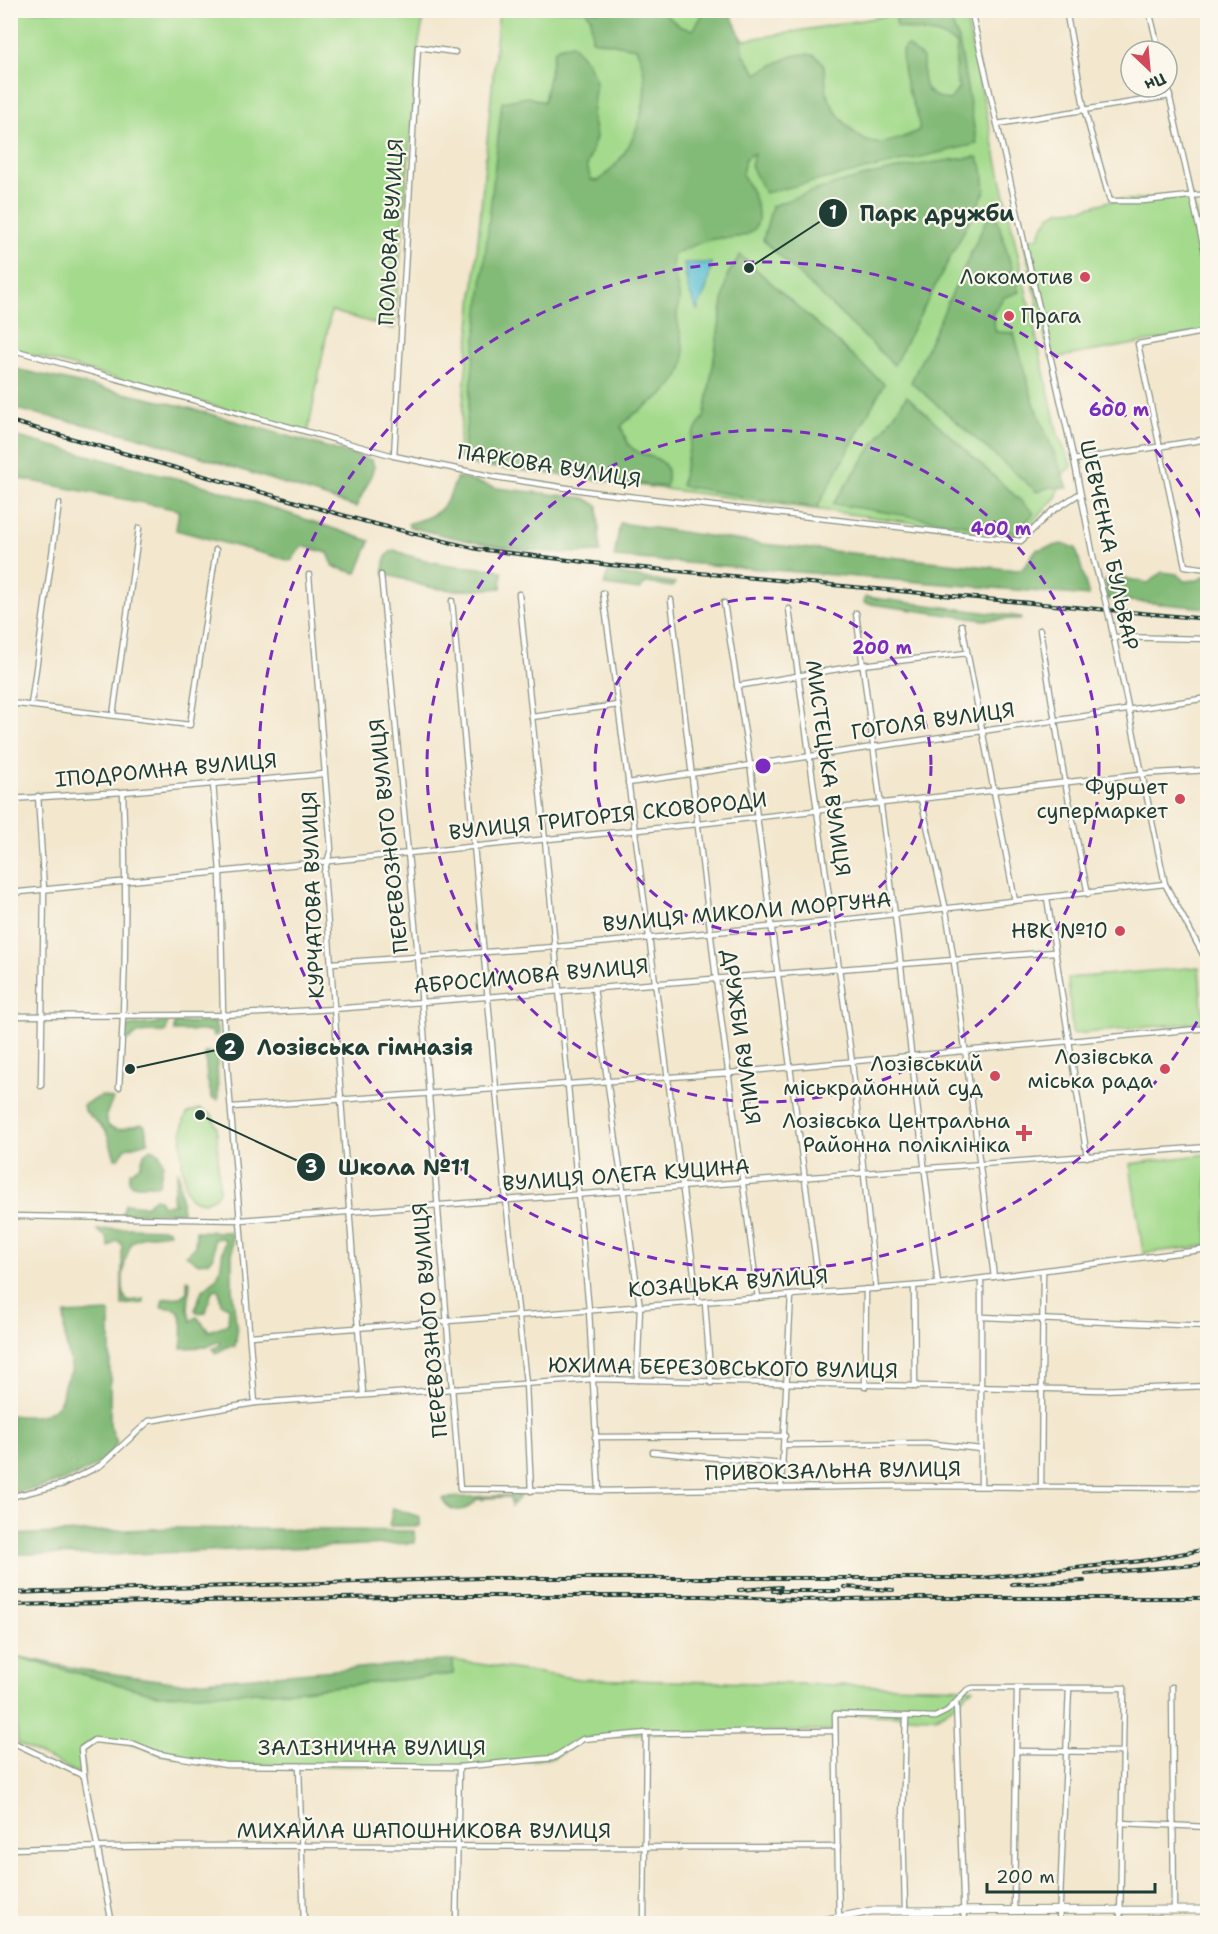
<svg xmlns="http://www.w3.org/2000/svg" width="1218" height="1934" viewBox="0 0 1218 1934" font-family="'Shantell Sans',sans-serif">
<rect width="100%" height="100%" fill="#fbf7ec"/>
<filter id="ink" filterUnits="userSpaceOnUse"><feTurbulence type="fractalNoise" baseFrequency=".0167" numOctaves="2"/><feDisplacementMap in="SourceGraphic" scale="12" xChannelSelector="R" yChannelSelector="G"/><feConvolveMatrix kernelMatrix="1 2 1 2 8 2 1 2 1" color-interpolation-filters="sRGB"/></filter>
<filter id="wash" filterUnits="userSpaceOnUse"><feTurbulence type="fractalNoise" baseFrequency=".008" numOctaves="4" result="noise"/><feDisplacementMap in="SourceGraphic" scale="24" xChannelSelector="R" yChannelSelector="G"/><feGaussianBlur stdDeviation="1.35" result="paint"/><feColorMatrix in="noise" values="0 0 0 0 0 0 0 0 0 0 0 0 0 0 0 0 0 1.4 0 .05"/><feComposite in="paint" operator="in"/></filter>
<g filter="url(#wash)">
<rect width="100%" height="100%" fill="#f3e7ce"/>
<g fill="#a3da8b" stroke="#618c60" stroke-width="1.5">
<path d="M 10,11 L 425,11 L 418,47 L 394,329 L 331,311 L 308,432 L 11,349 Z"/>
<path d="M 499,11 L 712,11 L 745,40 L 886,16 L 886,11 L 964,11 L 1058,435 L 1072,466 L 1060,476 L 1057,496 L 1019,537 L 599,480 L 458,458 Z"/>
<path d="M 1192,196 L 1207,267 L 1207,331 L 1050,359 L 1023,240 L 1039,237 L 1042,227 L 1051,215 L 1061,210 L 1082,209 L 1110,201 Z"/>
<path d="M 1199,967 L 1203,1022 L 1072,1034 L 1068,978 Z"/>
<path d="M 200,1109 L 212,1115 L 217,1127 L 219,1191 L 215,1197 L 204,1202 L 191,1199 C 181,1187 177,1125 188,1113 Z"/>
<path d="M 1207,1154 L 1207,1246 L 1143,1253 L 1130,1164 Z"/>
<path d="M 10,1655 L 158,1695 L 293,1691 L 453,1674 L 453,1660 L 579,1679 L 973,1688 L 947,1711 L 935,1717 L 836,1714 L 835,1731 L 647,1733 L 583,1739 L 553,1758 L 459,1767 L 226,1765 L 159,1754 L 134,1744 L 94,1740 L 81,1749 L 84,1776 L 18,1744 Z"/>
</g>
<g fill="#82ba77" stroke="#507c56" stroke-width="1.5">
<path d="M 586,11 L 661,11 L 681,27 L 693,30 L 705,11 L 729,11 L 742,39 L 744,55 L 757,74 C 771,66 811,40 823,64 C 827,74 824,86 828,96 C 834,113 856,141 875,143 C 887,144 909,136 919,130 C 920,116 915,111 911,98 C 905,83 902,66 902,50 L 907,45 L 923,58 C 923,84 921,96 950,100 L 959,88 L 955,73 L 957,44 L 939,35 L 897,27 L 895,11 L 947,11 L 959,41 L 977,144 L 765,193 L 751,166 L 754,153 L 745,159 L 742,174 C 753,192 772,228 742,236 C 731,239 719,237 709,240 C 697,243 686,249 674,254 C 669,269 677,280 679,294 C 680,302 677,310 677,317 C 680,342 692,355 677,379 C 664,400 633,410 621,427 C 624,432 626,441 629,445 C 644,463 674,449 666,487 L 472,465 L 463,456 L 502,102 L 528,97 L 544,102 L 554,52 L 558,47 L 572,44 L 587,62 L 596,81 L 592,115 L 596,137 L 587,166 L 591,180 L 598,181 C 636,154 658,90 636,48 L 592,40 L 591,18 Z"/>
<path d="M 977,157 L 983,169 L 985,191 L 894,365 L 763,240 L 772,206 C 838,180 906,164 977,157 Z"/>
<path d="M 991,210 L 996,215 L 1019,292 L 1003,298 L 992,315 L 996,332 L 1014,333 L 1033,401 L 1068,488 L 1050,487 L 1037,492 L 911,382 Z"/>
<path d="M 740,255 L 884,384 L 817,508 L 681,486 L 692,435 L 704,417 L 707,402 L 727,276 Z"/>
<path d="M 11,368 L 182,406 L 372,460 L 374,467 L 369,481 L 356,507 L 143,438 L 11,408 Z"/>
<path d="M 907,396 L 1034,513 L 1016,533 L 833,504 Z"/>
<path d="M 10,435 L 213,488 L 370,541 L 357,573 L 334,567 L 328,553 L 302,546 L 291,561 L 176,530 L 179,510 L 11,477 Z"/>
<path d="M 457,477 L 497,488 L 585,498 L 598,506 L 600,552 C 534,556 472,543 410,527 L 408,524 C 443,513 444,511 457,477 Z"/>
<path d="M 620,523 L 763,544 L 1017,570 L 1024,567 L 1036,550 L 1062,544 L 1076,548 L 1089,596 L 614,557 Z"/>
<path d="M 394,550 C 427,564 460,567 496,569 L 502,572 L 501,588 C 476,590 454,592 429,587 C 413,584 401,576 384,575 C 383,563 383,556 394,550 Z"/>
<path d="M 608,572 L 675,583 L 672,587 L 646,583 L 639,590 L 604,585 Z"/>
<path d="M 1162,572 L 1177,574 L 1184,581 L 1198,580 L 1207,575 L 1207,608 L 1107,599 L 1105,580 L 1119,577 L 1148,583 Z"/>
<path d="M 865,597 L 1021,617 L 1021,619 L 984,620 L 864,603 Z"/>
<path d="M 168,1022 L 166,1032 C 153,1034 138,1028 129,1040 L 123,1039 L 128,1026 Z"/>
<path d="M 215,1022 L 218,1035 L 213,1036 L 211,1031 L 174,1031 L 174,1023 Z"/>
<path d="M 205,1053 L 217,1053 L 218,1100 L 212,1098 L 207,1079 Z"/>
<path d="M 101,1096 L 113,1099 L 106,1115 L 108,1126 L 118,1130 L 142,1124 L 145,1126 L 148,1142 L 126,1148 L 119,1158 L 115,1158 L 106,1131 L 84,1110 L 83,1105 Z"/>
<path d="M 151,1149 L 159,1152 L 163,1163 L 159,1185 L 132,1185 L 129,1182 L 130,1173 L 140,1166 L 144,1154 Z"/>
<path d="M 178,1170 L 183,1212 L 122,1214 L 125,1204 L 145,1206 L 155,1198 L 159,1199 L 162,1206 L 175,1203 L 172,1200 Z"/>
<path d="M 130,1228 L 167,1229 L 170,1233 L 144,1236 L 132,1242 C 125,1256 118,1287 127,1301 L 144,1299 L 144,1303 L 122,1305 L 122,1246 L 120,1242 L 116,1241 L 109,1247 L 107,1238 L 97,1230 Z"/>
<path d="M 196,1231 L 229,1232 L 232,1238 L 232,1287 L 237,1333 L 235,1346 L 227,1347 L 216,1353 L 213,1349 L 220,1345 L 219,1341 L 207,1347 L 181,1348 C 182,1337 186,1316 175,1309 C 170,1307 166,1309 161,1307 L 163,1299 L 180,1297 L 187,1292 L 187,1280 L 190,1281 L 188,1309 L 191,1321 L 197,1317 L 209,1331 L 228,1324 L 229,1307 L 221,1304 L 219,1291 L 216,1289 L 212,1291 L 206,1312 L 198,1313 L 195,1310 L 202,1290 C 227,1275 218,1264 225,1241 L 222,1238 L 214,1239 L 214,1256 L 208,1262 L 197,1263 L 186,1255 L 195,1246 Z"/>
<path d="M 110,1312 L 110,1425 L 117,1443 C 99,1477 44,1486 11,1494 L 11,1415 C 27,1417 52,1419 61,1400 C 63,1395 63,1387 65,1382 C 68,1376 73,1373 71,1365 C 67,1348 62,1333 65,1314 Z"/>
<path d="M 521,1495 L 511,1506 L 510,1497 L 484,1498 L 483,1500 L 477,1499 C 467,1513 450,1515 442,1498 Z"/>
<path d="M 393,1508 L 420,1517 L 420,1526 L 389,1526 Z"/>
<path d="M 174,1528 L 414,1531 L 415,1543 L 105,1555 L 11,1554 L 11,1535 Z"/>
<path d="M 11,1655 L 78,1669 L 180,1683 L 453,1660 L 453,1674 L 293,1691 L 158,1695 Z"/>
</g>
<path fill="#56bed3" stroke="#3a7e84" stroke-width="1.5" d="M 684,263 L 712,263 L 706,290 L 697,310 L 688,289 Z"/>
</g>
<g filter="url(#ink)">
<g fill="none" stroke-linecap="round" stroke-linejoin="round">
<g stroke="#899281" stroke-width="7">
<g id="street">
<path d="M 971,10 L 1074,460 L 1094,561 L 1104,596"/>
<path d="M 1066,10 L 1085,112 L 1110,201 L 1143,201 L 1208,194"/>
<path d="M 1149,10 L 1159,51"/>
<path d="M 1167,85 L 1208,267"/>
<path d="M 997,124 L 1170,96"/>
<path d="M 1208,331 L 1138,344 L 1185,566 L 1208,569"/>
<path d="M 10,349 L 394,456 L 495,477 L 600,493 L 1021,541 L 1051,512 L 1079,494"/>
<path d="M 394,456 L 418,47 L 455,52"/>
<path d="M 1074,460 L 1208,439"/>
<path d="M 309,575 L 331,849 L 324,872 L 363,1394"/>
<path d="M 381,575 L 418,956 L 460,1489 L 599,1491 L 901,1486 L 1208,1488"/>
<path d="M 603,593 L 698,1303"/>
<path d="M 519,594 L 545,840 L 589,1310 L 599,1491"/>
<path d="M 671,600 L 716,979 L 758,1298"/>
<path d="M 452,601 L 506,1200 L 526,1383 L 531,1491"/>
<path d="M 724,603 L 750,764 L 820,1293"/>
<path d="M 789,609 L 852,1062 L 876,1289"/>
<path d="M 856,613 L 895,915 L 938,1284"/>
<path d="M 1110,620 L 1165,884 L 1205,958 L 1208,975"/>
<path d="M 962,625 L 1015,901"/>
<path d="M 1040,630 L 1065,782 L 1088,894"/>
<path d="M 1113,637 L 1208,639"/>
<path d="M 737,686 L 862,665 L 967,653"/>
<path d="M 10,703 L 190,725 L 216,550"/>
<path d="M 31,705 L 59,504"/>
<path d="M 113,715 L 139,528"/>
<path d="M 532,717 L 618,705"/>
<path d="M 213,783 L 220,872 L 223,1015 L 255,1403"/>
<path d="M 628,783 L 1208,698"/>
<path d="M 38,796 L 44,889 L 41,1086"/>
<path d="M 10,799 L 123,792 L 324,774"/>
<path d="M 921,799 L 946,910 L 954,962 L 994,1277"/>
<path d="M 10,893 L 698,824 L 1140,774 L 1208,770"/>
<path d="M 1047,898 L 1087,1157"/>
<path d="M 332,963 L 555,947 L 833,921 L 1165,884"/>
<path d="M 594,988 L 640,1307 L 637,1380"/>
<path d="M 10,1016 L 223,1015 L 333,1009 L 1054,952"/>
<path d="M 119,1087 C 126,989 127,891 123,792"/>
<path d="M 232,1107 L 729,1073 L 1208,1028"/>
<path d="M 10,1216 L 241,1220 L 1208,1147"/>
<path d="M 914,1286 L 915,1387"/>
<path d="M 705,1303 L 711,1383"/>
<path d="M 982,1317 L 1208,1326"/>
<path d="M 250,1336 L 938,1284 L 1208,1249"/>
<path d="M 865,1387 L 866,1289"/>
<path d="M 595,1437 L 785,1436"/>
<path d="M 784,1445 L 926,1443 L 981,1449"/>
<path d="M 653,1452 L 783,1464"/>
<path d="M 981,1486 L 981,1279"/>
<path d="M 1041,1487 L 1043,1271"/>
<path d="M 781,1488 L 791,1295"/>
<path d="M 10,1497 L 63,1484 L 101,1465 L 149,1421 L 255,1403 L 593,1379 L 1101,1390 L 1208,1386"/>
<path d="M 1172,1687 L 1174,1910"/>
<path d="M 10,1741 L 84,1776 L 112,1924"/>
<path d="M 1017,1751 L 1123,1752"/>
<path d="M 299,1766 L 304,1924"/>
<path d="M 84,1776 L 81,1749 L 94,1740 L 134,1744 L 159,1754 L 226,1765 L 459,1767 L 553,1758 L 583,1739 L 646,1733 L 835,1731"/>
<path d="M 1121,1823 L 1208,1827"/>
<path d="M 10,1849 C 286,1842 562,1849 838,1847"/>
<path d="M 905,1911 L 903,1821 L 906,1716"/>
<path d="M 1014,1911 L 1017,1689"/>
<path d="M 456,1924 L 459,1767"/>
<path d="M 644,1924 L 646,1733"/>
<path d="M 839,1924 L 835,1714 L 935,1717 L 947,1711 L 956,1702"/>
<path d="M 964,1924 L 956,1702 L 967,1690 L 973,1688 L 1069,1688"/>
<path d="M 1059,1924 L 1069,1688 L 1124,1688 L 1120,1924"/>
</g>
</g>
<g stroke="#899281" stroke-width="9">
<path id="secondary" d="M 807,1924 L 871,1911 L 1208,1910"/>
</g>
<use href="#street" stroke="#fff" stroke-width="4.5"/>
<use href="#secondary" stroke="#fff" stroke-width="7"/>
<g stroke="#1f3d34" stroke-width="4">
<g id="rail">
<path d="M 10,421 L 367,522 L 477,549 L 610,565 L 1208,619"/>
<path d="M 1086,1574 L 1208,1564"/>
<path d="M 1012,1584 L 1084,1581"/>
<path d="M 844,1587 L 893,1590"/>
<path d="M 739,1590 L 781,1587"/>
<path d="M 773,1591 L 839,1591"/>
<path d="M 10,1593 L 481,1578 L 983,1578 L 1141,1561 L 1208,1549"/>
<path d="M 10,1605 L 438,1596 L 703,1596 L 800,1600 L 896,1598 L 1208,1598"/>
</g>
</g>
<use href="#rail" stroke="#fbf7ec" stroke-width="1.5" stroke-dasharray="4.5" stroke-linecap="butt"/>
<g stroke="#899281" stroke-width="7" stroke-linecap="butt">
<path id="street-bridge" d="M 1104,596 L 1110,620"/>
</g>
<use href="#street-bridge" stroke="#fff" stroke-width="4.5"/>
</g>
</g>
<g fill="none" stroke="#7b2cbf" stroke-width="3" stroke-dasharray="10 8">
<circle cx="763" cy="766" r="168"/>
<circle cx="763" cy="766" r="336"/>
<path d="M1206 1006A504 504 0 1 1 1206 526"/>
</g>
<g fill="#d1495b" stroke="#fbf7ec" stroke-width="2">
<circle cx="1085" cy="277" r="6"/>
<circle cx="1009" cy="316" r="6"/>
<circle cx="1180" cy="799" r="6"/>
<circle cx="1120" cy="931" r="6"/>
<circle cx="1165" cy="1069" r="6"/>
<circle cx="995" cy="1076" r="6"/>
<path d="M1021 1124h6v6h6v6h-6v6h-6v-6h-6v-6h6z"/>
</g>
<g text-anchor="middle" stroke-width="4.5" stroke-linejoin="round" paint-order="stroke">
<g font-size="21" fill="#1f3d34" stroke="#fbf7ec">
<text transform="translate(391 232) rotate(-87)" y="7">ПОЛЬОВА ВУЛИЦЯ</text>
<text transform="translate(549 466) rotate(9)" y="7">ПАРКОВА ВУЛИЦЯ</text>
<text transform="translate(1109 545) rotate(78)" y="7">ШЕВЧЕНКА БУЛЬВАР</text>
<text transform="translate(933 721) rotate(-8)" y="7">ГОГОЛЯ ВУЛИЦЯ</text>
<text transform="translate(828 768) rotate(82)" y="7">МИСТЕЦЬКА ВУЛИЦЯ</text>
<text transform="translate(166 770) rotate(-5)" y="7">ІПОДРОМНА ВУЛИЦЯ</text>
<text transform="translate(608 816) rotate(-6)" y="7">ВУЛИЦЯ ГРИГОРІЯ СКОВОРОДИ</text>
<text transform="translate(389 836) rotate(-96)" y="7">ПЕРЕВОЗНОГО ВУЛИЦЯ</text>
<text transform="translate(313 895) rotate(-92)" y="7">КУРЧАТОВА ВУЛИЦЯ</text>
<text transform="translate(747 912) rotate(-5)" y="7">ВУЛИЦЯ МИКОЛИ МОРГУНА</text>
<text transform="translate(531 976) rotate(-5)" y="7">АБРОСИМОВА ВУЛИЦЯ</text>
<text transform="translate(741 1037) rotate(82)" y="7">ДРУЖБИ ВУЛИЦЯ</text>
<text transform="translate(626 1175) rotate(-4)" y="7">ВУЛИЦЯ ОЛЕГА КУЦИНА</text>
<text transform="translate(728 1283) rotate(-4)" y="7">КОЗАЦЬКА ВУЛИЦЯ</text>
<text transform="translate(430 1320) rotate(-95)" y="7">ПЕРЕВОЗНОГО ВУЛИЦЯ</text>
<text transform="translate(723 1368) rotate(1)" y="7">ЮХИМА БЕРЕЗОВСЬКОГО ВУЛИЦЯ</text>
<text transform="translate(833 1471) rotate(-1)" y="7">ПРИВОКЗАЛЬНА ВУЛИЦЯ</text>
<text x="372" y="1755">ЗАЛІЗНИЧНА ВУЛИЦЯ</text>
<text x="424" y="1838">МИХАЙЛА ШАПОШНИКОВА ВУЛИЦЯ</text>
</g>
<g font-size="21" fill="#1f3d34" stroke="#fbf7ec" text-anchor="end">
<text x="1073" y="284">Локомотив</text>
<text x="1021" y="323" text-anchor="start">Прага</text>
<text x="1168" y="794">Фуршет<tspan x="1168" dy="24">супермаркет</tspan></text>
<text x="1108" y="938">НВК №10</text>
<text x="1153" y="1064">Лозівська<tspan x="1153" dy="24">міська рада</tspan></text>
<text x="983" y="1071">Лозівський<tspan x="983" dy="24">міськрайонний суд</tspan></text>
<text x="1010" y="1128">Лозівська Центральна<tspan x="1010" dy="24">Районна поліклініка</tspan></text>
</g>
</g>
<circle cx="763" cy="766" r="9" fill="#7b2cbf" stroke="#fbf7ec" stroke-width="3"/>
<g font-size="18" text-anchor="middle" font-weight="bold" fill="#7b2cbf" stroke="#fbf7ec" stroke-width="4.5" stroke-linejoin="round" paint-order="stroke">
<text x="1119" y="416">600 m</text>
<text x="1001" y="535">400 m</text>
<text x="882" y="654">200 m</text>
</g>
<path fill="none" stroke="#1f3d34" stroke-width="2" d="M749 268L833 213M130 1069L230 1047M200 1115L311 1167"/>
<g fill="#1f3d34" stroke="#fbf7ec" stroke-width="2">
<circle cx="749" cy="268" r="6"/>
<circle cx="130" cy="1069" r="6"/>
<circle cx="200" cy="1115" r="6"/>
<circle cx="833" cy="213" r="15"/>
<circle cx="230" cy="1047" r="15"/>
<circle cx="311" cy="1167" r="15"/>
</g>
<g font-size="18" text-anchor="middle" font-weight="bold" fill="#fff">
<text x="833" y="219">1</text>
<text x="230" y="1054">2</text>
<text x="311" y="1173">3</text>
</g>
<g font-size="22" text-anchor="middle" font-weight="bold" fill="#1f3d34" stroke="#fbf7ec" stroke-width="4.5" stroke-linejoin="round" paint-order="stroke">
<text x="937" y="221">Парк дружби</text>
<text x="365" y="1055">Лозівська гімназія</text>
<text x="404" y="1175">Школа №11</text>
</g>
<rect width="1218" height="1934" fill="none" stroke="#fbf7ec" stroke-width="36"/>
<g transform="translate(1149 69) rotate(154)"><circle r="28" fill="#fbf7ec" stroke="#a3ada2" stroke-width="1.5"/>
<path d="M0-4.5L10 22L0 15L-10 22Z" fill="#d1495b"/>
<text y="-9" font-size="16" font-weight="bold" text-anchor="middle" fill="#1f3d34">Пн</text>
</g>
<path d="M987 1883v9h168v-9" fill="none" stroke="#1f3d34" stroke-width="3"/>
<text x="996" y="1883" font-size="18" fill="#1f3d34" stroke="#fbf7ec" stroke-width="4.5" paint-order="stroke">200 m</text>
</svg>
